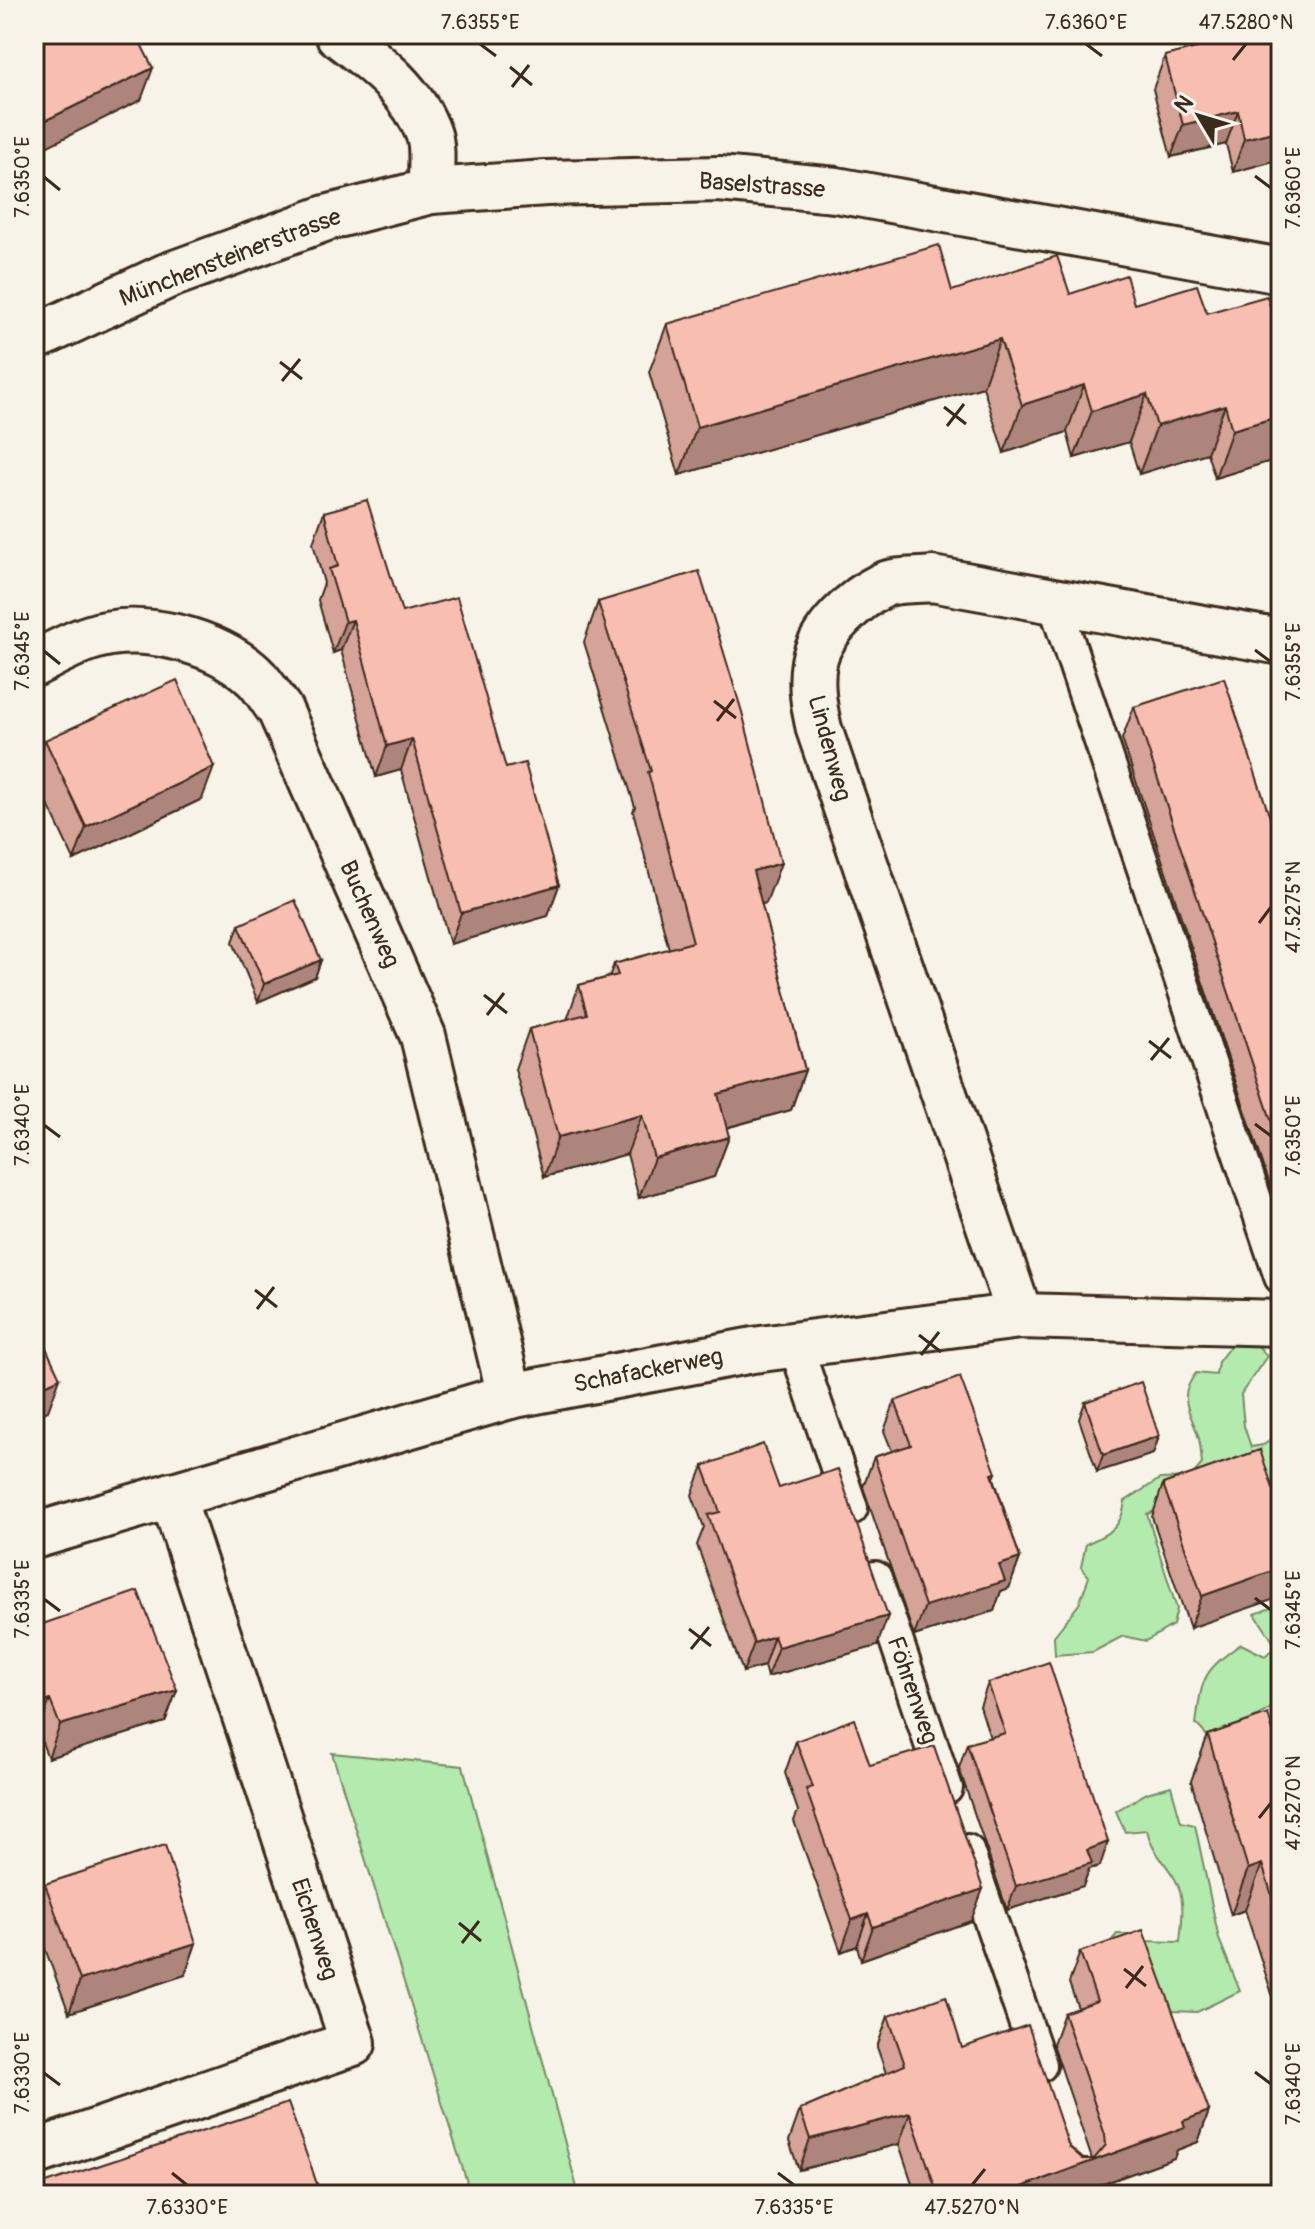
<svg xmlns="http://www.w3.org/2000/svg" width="1315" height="2229" viewBox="0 0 1315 2229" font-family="Pangolin,sans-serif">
<rect width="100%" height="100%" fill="#f7f3e8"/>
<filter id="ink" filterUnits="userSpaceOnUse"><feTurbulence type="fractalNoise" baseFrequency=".0125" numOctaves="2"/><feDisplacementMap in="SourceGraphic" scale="16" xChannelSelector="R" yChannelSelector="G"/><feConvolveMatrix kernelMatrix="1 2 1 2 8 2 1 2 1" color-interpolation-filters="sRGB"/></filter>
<g filter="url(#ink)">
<g fill="#b3eaad" stroke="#778a66" stroke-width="2">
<path d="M 1253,1340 L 1267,1356 L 1241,1394 L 1244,1426 L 1251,1447 L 1263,1445 L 1281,1434 L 1281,1482 L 1268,1484 L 1255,1478 L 1147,1514 L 1177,1609 L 1173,1625 L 1146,1641 L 1123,1636 L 1093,1652 L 1055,1655 L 1054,1636 L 1079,1604 L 1089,1577 L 1081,1567 L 1086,1544 C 1110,1533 1122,1528 1125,1501 L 1160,1479 L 1190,1478 L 1202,1464 C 1201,1456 1201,1447 1199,1439 C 1192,1412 1175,1400 1196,1373 L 1216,1375 L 1218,1362 L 1234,1341 Z"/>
<path d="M 1281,1604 L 1281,1702 L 1237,1728 L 1210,1739 L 1196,1724 C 1202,1679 1201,1672 1241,1644 L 1265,1656 L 1276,1646 L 1255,1614 Z"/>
<path d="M 332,1753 L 463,1766 L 579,2195 L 471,2195 Z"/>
<path d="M 1171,1786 L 1181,1822 L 1195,1825 L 1219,1939 L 1240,1991 L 1197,2012 L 1172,2011 L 1107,1946 L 1117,1934 L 1131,1934 L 1139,1941 L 1180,1942 C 1182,1921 1186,1898 1175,1879 C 1163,1858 1153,1855 1147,1830 L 1125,1832 L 1116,1811 L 1147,1793 Z"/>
</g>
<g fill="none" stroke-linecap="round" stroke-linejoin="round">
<g stroke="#3b2a1e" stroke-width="38">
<g id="lane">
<path d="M 1054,601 L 1281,1277"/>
<path d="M 795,1344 L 851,1508"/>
<path d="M 875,1578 L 946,1788"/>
<path d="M 967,1851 L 1040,2065"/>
</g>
</g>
<g stroke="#3b2a1e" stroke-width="50">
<g id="street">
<path d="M 338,34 C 373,61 414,91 429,135 C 434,151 430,174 431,191"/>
<path d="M 34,664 C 52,655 71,644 90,638 C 140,621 216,640 254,676 C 264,685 271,699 280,710 L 423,1036 L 510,1396"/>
<path d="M 1020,1316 L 819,729 C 814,707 810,685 814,662 C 820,631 856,598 883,585 C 896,579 918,581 932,579 L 1281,642"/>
<path d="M 34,1536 L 510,1396 L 753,1350 L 1020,1316 L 1281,1323"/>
<path d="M 34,2153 L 353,2043 L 172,1495"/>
</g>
</g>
<g stroke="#3b2a1e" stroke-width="50">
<path id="secondary" d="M 34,338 L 167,276 L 326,218 L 431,191 L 546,183 L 719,179 L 836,190 L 1281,271"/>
</g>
<use href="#lane" stroke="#f7f3e8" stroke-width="32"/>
<use href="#street" stroke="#f7f3e8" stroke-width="44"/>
<use href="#secondary" stroke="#f7f3e8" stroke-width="44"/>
</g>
<g fill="#d5a398" stroke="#3b2a1e" stroke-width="2">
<path d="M 1251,34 L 1281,159 L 1233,172 L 1226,144 L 1171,157 L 1153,89 L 1165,56 Z"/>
<path d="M 952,291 L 1070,294 L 1134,304 L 1207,313 L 1281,343 L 1281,458 L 1215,478 L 1207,453 L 1139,474 L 1129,442 L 1074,458 L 1067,432 L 1004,453 L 983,387 L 679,475 L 649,372 L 667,324 Z"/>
<path d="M 324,512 L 402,612 L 506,768 L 559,885 L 548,916 L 450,944 L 401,770 L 376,777 L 341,650 L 333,653 L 318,600 L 324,583 L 313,543 Z"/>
<path d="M 598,602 L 766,903 L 761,904 L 805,1070 L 791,1110 L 726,1128 L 729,1137 L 714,1177 L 639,1198 L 627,1154 L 544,1177 L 515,1069 L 529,1029 L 567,1020 L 579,985 L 609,977 L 614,964 L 669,949 L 633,811 L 635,807 L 584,642 Z"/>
<path d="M 1134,707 L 1281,851 L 1281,1201 L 1276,1203 L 1122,739 Z"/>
<path d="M 45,740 L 202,799 L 74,860 L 34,775 L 34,769 Z"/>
<path d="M 239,925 L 321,960 L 315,977 L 258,1002 L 233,942 Z"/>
<path d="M 895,1401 L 996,1473 L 994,1478 L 1020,1558 L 1009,1588 L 1001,1591 L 994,1611 L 914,1636 L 863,1487 L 874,1457 L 892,1451 L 884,1431 Z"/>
<path d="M 1085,1402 L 1159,1436 L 1153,1454 L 1097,1472 L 1079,1419 Z"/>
<path d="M 1260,1450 L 1190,1628 L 1152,1517 L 1163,1484 Z"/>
<path d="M 703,1466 L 779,1488 L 877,1646 L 767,1677 L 764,1666 L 743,1672 L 697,1545 L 704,1527 L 692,1495 Z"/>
<path d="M 34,1627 L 177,1690 L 165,1722 L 48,1758 L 38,1732 Z"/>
<path d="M 988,1683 L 1100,1866 L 1089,1869 L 1083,1886 L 1007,1910 L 959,1768 L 967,1744 L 990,1738 L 980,1706 Z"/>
<path d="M 1208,1735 L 1281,1759 L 1281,2022 L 1245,1910 L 1231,1915 L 1191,1781 Z"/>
<path d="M 796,1741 L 870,1765 L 971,1921 L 861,1960 L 857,1946 L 841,1952 L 794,1821 L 798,1811 L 785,1773 Z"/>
<path d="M 45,1884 L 196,1943 L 185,1975 L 69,2013 L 34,1919 L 34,1914 Z"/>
<path d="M 1080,1952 L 1209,2111 L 1198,2142 L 1177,2150 L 1174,2158 L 1073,2195 L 916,2195 L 899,2144 L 799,2170 L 789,2141 L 800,2110 L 886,2073 L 877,2047 L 888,2016 L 962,2048 L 1083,2159 L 1092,2159 L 1053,2044 L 1064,2013 L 1078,2008 L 1069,1983 Z"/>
</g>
<g fill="#ae857c" stroke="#3b2a1e" stroke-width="2">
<path d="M 153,68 L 141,100 L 34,153 L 34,126 Z"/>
<path d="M 1238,111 L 1226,144 L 1171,157 L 1183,125 Z"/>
<path d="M 1281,130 L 1281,159 L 1233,172 L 1244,139 Z"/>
<path d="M 1000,339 L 983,387 L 679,475 L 697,427 Z"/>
<path d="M 1084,385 L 1067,432 L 1004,453 L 1022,405 Z"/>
<path d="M 1147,394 L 1129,442 L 1074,458 L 1092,411 Z"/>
<path d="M 1225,405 L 1207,453 L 1139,474 L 1157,426 Z"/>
<path d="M 1281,416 L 1281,458 L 1215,478 L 1232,430 Z"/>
<path d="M 353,620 L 341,650 L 333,653 L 345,622 Z"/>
<path d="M 412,739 L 401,770 L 376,777 L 387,746 Z"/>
<path d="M 214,767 L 202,799 L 74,860 L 86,827 Z"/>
<path d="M 781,863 L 766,903 L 738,910 L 753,871 Z"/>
<path d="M 559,885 L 548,916 L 450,944 L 461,913 Z"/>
<path d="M 321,960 L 315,977 L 258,1002 L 264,984 Z"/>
<path d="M 805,1070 L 791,1110 L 703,1134 L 718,1094 Z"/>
<path d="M 642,1115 L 627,1154 L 544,1177 L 558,1137 Z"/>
<path d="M 729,1137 L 714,1177 L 639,1198 L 654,1158 Z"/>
<path d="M 1281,1189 L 1281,1201 L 1276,1203 Z"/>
<path d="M 60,1378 L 48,1411 L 34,1417 L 34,1390 Z"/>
<path d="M 1159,1436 L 1153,1454 L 1097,1472 L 1103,1455 Z"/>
<path d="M 1020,1558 L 1009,1588 L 1001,1591 L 994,1611 L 914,1636 L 925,1606 L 999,1565 Z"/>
<path d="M 1281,1568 L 1281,1597 L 1190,1628 L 1202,1596 Z"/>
<path d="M 888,1616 L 877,1646 L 767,1677 L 778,1647 Z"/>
<path d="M 774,1636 L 764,1666 L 743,1672 L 754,1643 Z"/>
<path d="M 177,1690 L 165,1722 L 48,1758 L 60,1725 Z"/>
<path d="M 50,1700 L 38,1732 L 34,1733 L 34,1705 Z"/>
<path d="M 1108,1842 L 1100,1866 L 1089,1869 L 1083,1886 L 1007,1910 L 1016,1886 L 1087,1850 Z"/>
<path d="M 1262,1864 L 1245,1910 L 1231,1915 L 1248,1869 Z"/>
<path d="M 983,1889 L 971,1921 L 861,1960 L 873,1927 Z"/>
<path d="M 868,1914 L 857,1946 L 841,1952 L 852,1920 Z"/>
<path d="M 196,1943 L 185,1975 L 69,2013 L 80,1980 Z"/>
<path d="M 1209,2111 L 1198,2142 L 1177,2150 L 1174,2158 L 1073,2195 L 1000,2195 L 1180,2129 L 1183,2121 Z"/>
<path d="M 910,2113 L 899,2144 L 799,2170 L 810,2139 Z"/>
</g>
<g fill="#f8beb1" stroke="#3b2a1e" stroke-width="2">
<path d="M 34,34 L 136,34 L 153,68 L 34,126 Z"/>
<path d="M 1251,34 L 1281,34 L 1281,130 L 1244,139 L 1238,111 L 1183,125 L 1165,56 Z"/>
<path d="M 939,245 L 952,291 L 1057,256 L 1070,294 L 1126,275 L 1134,304 L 1197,285 L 1207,313 L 1267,296 L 1281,343 L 1281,416 L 1232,430 L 1225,405 L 1157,426 L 1147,394 L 1092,411 L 1084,385 L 1022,405 L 1000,339 L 697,427 L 667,324 Z"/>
<path d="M 367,500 L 402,612 L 457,597 L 506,768 L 525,763 L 559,885 L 461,913 L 412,739 L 387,746 L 353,620 L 345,622 L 329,569 L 338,566 L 324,512 Z"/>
<path d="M 699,571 L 742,712 L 781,863 L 753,871 L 805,1070 L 718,1094 L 729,1137 L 654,1158 L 642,1115 L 558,1137 L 529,1029 L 587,1014 L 579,985 L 618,975 L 614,964 L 693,942 L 648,772 L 651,771 L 598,602 Z"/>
<path d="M 1224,678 L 1281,851 L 1281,1150 L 1134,707 Z"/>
<path d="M 177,680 L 214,767 L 86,827 L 45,740 Z"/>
<path d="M 295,900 L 321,960 L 264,984 L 239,925 Z"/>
<path d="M 34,1322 L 60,1378 L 34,1390 Z"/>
<path d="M 960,1377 L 996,1473 L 992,1474 L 1020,1558 L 999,1565 L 1005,1581 L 925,1606 L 874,1457 L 911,1445 L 895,1401 Z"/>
<path d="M 1141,1382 L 1159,1436 L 1103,1455 L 1085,1402 Z"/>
<path d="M 763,1444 L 779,1488 L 838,1469 L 888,1616 L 778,1647 L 774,1636 L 754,1643 L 708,1515 L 720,1512 L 703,1466 Z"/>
<path d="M 1260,1450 L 1281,1512 L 1281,1568 L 1202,1596 L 1163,1484 Z"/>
<path d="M 138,1591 L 177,1690 L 60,1725 L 50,1700 L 34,1705 L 34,1627 Z"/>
<path d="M 1049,1662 L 1108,1842 L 1087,1850 L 1092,1863 L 1016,1886 L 967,1744 L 1005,1733 L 988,1683 Z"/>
<path d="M 1268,1714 L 1281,1759 L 1281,1924 L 1262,1864 L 1248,1869 L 1208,1735 Z"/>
<path d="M 854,1719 L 870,1765 L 934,1746 L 983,1889 L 873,1927 L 868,1914 L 852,1920 L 806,1789 L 813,1787 L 796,1741 Z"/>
<path d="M 165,1845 L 196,1943 L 80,1980 L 45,1884 Z"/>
<path d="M 1143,1930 L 1209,2111 L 1183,2121 L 1185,2127 L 1000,2195 L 957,2195 L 956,2191 L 944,2195 L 938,2195 L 910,2113 L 810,2139 L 800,2110 L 905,2065 L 888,2016 L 946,1996 L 962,2048 L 1028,2025 L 1069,2147 L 1083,2159 L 1094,2159 L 1106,2145 L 1105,2135 L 1064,2013 L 1097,2001 L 1080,1952 Z"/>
<path d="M 288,2103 L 321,2195 L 34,2195 L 34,2187 Z"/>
</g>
</g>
<path fill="none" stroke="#3b2a1e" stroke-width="3" d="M 480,44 L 496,56M 1086,44 L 1102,56M 1233,60 L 1246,44M 510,67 L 532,85M 512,87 L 529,65M 1255,176 L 1271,188M 44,177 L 60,190M 280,362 L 302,379M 282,381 L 300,359M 944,407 L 966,424M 947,426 L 964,404M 1255,650 L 1271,662M 44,651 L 60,664M 714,701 L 736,718M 717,721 L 734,699M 1259,923 L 1271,907M 484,995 L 507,1013M 487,1015 L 504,993M 1149,1041 L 1171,1058M 1151,1060 L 1169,1038M 1255,1124 L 1271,1136M 44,1125 L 60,1137M 255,1290 L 277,1307M 257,1309 L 274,1287M 919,1335 L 941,1352M 921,1355 L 939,1332M 1255,1598 L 1271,1610M 44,1599 L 60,1611M 689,1629 L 711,1646M 691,1649 L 709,1627M 1259,1818 L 1271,1803M 459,1923 L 481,1941M 462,1943 L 479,1921M 1124,1969 L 1146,1986M 1126,1988 L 1143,1966M 1255,2072 L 1271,2084M 44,2073 L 60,2085M 172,2173 L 187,2185M 778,2173 L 794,2185M 972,2185 L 985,2169"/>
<g text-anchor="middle" stroke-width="6" stroke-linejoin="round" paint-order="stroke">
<g font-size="24" fill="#3b2a1e" stroke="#f7f3e8">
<text transform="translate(762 185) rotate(4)" y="8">Baselstrasse</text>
<text transform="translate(230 257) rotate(-21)" y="8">Münchensteinerstrasse</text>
<text transform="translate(830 748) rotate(75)" y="8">Lindenweg</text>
<text transform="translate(370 914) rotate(66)" y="8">Buchenweg</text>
<text transform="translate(648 1370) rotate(-11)" y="8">Schafackerweg</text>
<text transform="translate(913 1690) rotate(71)" y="8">Föhrenweg</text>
<text transform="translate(315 1929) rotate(72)" y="8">Eichenweg</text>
</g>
</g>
<rect width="1315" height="2229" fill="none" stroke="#f7f3e8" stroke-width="88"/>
<g transform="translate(1199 116) rotate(308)" stroke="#f7f3e8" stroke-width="6" paint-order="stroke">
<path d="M0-6L14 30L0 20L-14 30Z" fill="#3b2a1e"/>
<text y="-12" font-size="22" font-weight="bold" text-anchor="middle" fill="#3b2a1e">N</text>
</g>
<rect x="44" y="44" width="1227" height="2141" fill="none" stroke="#3b2a1e" stroke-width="3"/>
<g font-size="20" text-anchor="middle" fill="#3b2a1e">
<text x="480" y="29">7.6355°E</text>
<text x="1086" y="29">7.6360°E</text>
<text x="1246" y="29">47.5280°N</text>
<text transform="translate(22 177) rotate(-90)" y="7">7.6350°E</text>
<text transform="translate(1293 188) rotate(-90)" y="7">7.6360°E</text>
<text transform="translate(22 651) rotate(-90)" y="7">7.6345°E</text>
<text transform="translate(1293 662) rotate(-90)" y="7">7.6355°E</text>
<text transform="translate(1293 907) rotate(-90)" y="7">47.5275°N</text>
<text transform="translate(22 1125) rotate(-90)" y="7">7.6340°E</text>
<text transform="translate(1293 1136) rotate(-90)" y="7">7.6350°E</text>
<text transform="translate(22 1599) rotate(-90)" y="7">7.6335°E</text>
<text transform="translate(1293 1610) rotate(-90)" y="7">7.6345°E</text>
<text transform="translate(1293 1803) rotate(-90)" y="7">47.5270°N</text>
<text transform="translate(22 2073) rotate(-90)" y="7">7.6330°E</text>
<text transform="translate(1293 2084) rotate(-90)" y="7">7.6340°E</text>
<text x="187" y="2214">7.6330°E</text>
<text x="794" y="2214">7.6335°E</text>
<text x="972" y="2214">47.5270°N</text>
</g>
</svg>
